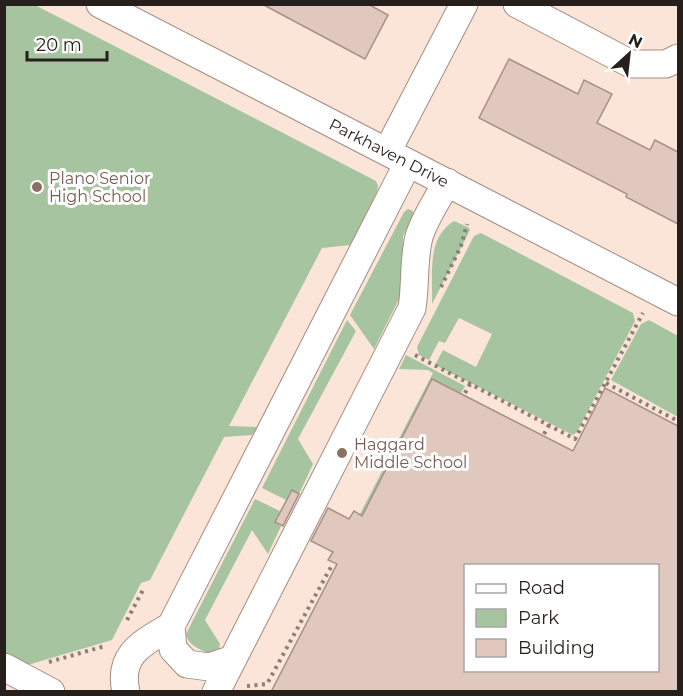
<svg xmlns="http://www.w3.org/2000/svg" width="683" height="696" font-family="Montserrat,sans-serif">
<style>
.green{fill:#a6c4a0}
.building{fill:#e0c8bf;stroke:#a69087;stroke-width:1.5;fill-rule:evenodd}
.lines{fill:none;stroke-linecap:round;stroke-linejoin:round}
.minor-casing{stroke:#a38d83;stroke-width:29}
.path{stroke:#8c7d75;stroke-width:4;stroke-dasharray:3 4.5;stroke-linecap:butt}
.minor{stroke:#fff;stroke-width:27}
.education-dot{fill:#8d6e63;stroke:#fff;stroke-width:2}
.labels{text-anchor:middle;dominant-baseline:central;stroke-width:6;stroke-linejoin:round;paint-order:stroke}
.street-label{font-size:16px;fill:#271f1b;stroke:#fff}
.education-label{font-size:16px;fill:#785e54;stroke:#fff;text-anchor:start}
</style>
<rect width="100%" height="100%" fill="#fbe4d8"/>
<path class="green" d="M4 5H35L376 181 378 186 377 192 351 245 322 248 229 426 256 427V430L252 435 224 437 150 580 141 583 112 640 24 666 4 656Z
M408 209 413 211V216L403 236 402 293 374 349 350 315 404 212Z
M454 221 468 227 470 230 432 304C433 275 426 238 454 221Z
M481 233 633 313 635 321 577 432 573 435 435 365 443 350 476 367 492 334 459 318 445 343 439 341 429 360 419 355 417 347 474 236Z
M347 320 356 331 298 439 313 464 299 494 292 490 286 500 262 488Z
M649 320 678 336V417L611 380 641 324Z
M406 355 465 386 461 393 432 379 362 516 360 514 433 373 428 370 399 369Z
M255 499 280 511 275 522 281 526 268 554 252 530 205 620 220 644 219 649 207 653C198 648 188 645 186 634Z"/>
<path class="building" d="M262 4H368L388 15 365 59Z
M509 59 578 94 584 80 612 94 597 123 650 150 655 140 678 152V224L626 197 627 194 479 118Z
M432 379 573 451 605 388 678 426V692H271L337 564 328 560 333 552 311 541 328 508 349 519 354 511 362 516ZM465 566H657V670H465Z
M292 490 299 494 283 526 275 522Z"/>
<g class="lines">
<defs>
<path id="minor" d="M100 4 678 302
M517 4 631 64H666L678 58
M387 152 464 4
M171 626 173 649 187 664 209 667 233 659
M4 667 51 692
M126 692C117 654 144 642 171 626L408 163
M216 692 412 308C416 284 413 260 419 237 424 219 438 199 447 182"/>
</defs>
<use href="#minor" class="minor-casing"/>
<path class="path" d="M441 287 461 246 467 224
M415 355 575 439 643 313
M606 383 678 421
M465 393 470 384
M544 434 549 425
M127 620 144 588
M49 662 105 646
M247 686 267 684 332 565"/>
<use href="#minor" class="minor"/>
</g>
<g class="education-dot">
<circle cx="37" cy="187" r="6"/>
<circle cx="342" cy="453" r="6"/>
</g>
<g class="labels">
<g class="street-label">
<text transform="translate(389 153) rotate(27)">Parkhaven Drive</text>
</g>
<g class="education-label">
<text x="49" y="178">Plano Senior<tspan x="49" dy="18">High School</tspan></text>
<text x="354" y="444">Haggard<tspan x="354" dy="18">Middle School</tspan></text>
</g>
</g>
<rect width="683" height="696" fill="none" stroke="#271f1b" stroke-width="12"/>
<rect x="464" y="564" width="195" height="108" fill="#ffffff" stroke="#a9a5a4" stroke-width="1.5"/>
<rect x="476" y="584" width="30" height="9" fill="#ffffff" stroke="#a9a5a4" stroke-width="1.5"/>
<text x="518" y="594" font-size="18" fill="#271f1b">Road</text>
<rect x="476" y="609" width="30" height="18" fill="#a6c4a0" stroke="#a9a5a4" stroke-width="1.5"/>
<text x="518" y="624" font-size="18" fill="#271f1b">Park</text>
<rect x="476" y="639" width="30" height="18" fill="#e0c8bf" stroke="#a9a5a4" stroke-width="1.5"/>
<text x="518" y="654" font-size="18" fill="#271f1b">Building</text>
<g transform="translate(629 54) rotate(27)" stroke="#ffffff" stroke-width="4.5" paint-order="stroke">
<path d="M0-4.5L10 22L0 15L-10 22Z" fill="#271f1b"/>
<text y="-9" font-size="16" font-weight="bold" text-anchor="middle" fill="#271f1b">N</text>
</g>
<path d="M27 51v9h80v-9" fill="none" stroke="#271f1b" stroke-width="3"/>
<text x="36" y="51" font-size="18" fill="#271f1b" stroke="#ffffff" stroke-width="4.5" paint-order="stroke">20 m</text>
</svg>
